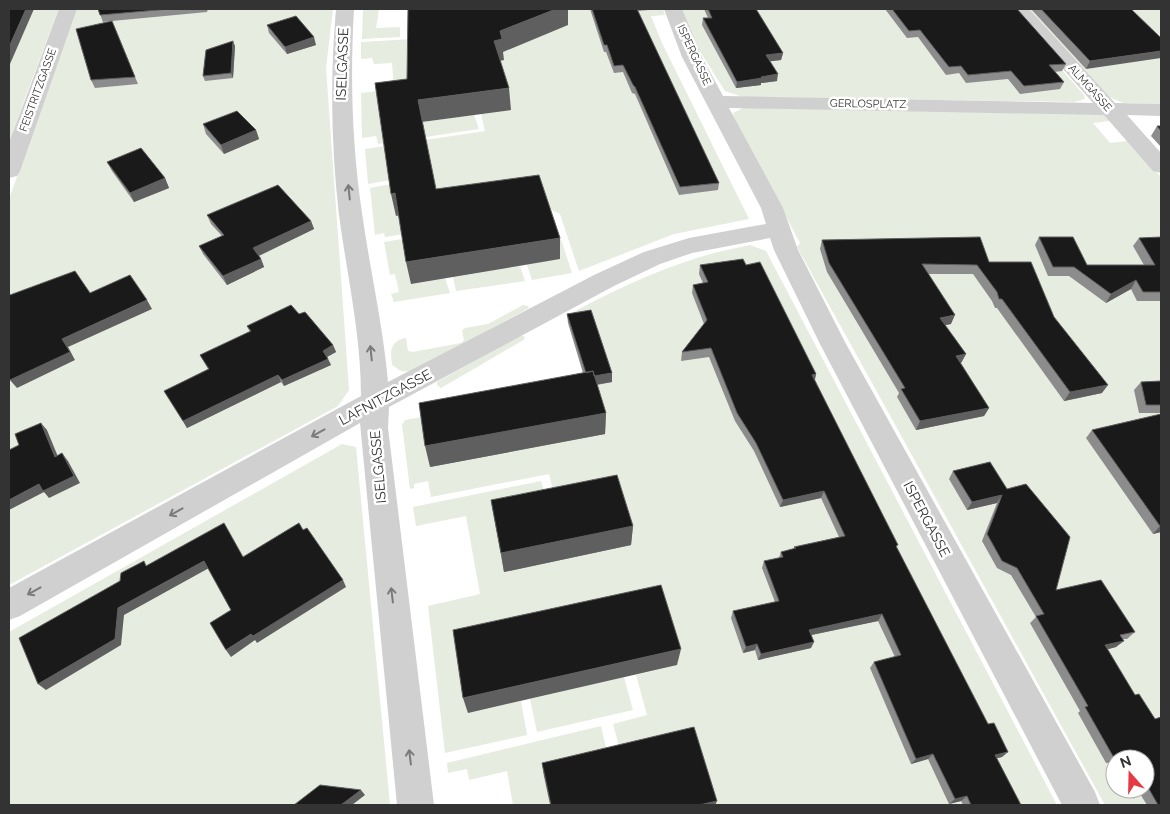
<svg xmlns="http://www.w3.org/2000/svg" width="1170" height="814" font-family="Raleway,sans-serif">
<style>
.green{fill:#e6ecdf;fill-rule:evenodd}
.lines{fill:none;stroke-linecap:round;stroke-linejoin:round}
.minor{fill:#d0d0d0;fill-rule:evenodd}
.wall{fill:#8c8c8c}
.shaded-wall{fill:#5f5f5f}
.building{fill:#1a1a1a;stroke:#5f5f5f}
.oneway{stroke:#7a7a7a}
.labels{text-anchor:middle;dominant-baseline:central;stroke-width:5;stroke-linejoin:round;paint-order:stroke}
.far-street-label{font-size:11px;fill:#333;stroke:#fff}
.street-label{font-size:14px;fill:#333;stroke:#fff}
</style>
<rect width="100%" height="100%" fill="#fff"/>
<path class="green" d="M9 9H59L25 98 9 145Z
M77 9H333L326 68 349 390 338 406 9 585V199Z
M363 9H402L379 10 376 28 400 27V37L362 39Z
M490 9H663L665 15 651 16 662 43 749 219 674 234 579 271 560 214 548 208 480 222 385 237 384 233 375 235 370 188 391 184 390 180 368 184 365 149 485 131 481 114 510 110 380 104 413 138 378 144 376 136 362 138 361 93 394 89 392 63 374 64 372 58 361 59V42L450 37Z
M681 9H1008L1084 95 1085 99 1074 102 743 97 725 91 696 45Z
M1028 9H1161V104L1123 103 1109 97Z
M749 105 1104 113 1110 121 1093 123 1110 143 1128 141 1161 177V805H1105L797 247 800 243 734 118 733 113ZM1115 759H1145V789H1115Z
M474 115 479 129 419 138 415 123Z
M553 215 572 273 532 280 527 265 445 278 450 293 394 302 391 294 399 292 395 274 390 275 384 242Z
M750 245 766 251 1057 805H709L622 757 613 724 647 715 636 675 677 665 468 713 521 701 527 735 445 753 428 606 480 594 466 516 416 526 413 507 541 481 549 509 557 507 549 474 431 497 428 481 414 484V488L410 489 402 425 405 420 588 388 570 314C610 292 653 272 697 258 715 252 733 249 750 245Z
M520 266 525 281 456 291 453 277Z
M523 305 528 306 529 308 411 372 401 371 392 365C390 351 390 341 406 338L408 351 413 352 461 343 464 340 462 330 465 328 488 324Z
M520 336H524L525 339 441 388 437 385V382Z
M342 444 356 447 390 805H9V632Z
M624 677 633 710 537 732 530 699Z
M601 726 609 761 544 777 550 805H513L507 771 469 780 467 769 448 773 447 763Z"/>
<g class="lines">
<path class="minor" d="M59 9H77L20 171 17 176 9 178V143Z
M336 9H354C350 78 352 145 362 213 370 270 383 325 388 382L596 274 644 252 689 238 766 224 761 208 682 57 664 9H682L702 57 723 96 1093 103 1010 9H1029L1115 103 1161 104V116L1127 115 1161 153V173L1153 171 1104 115 729 108 783 208 798 250 846 344 1095 792 1100 805H1062L820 344 774 250 770 238 692 253 660 264 614 286 389 407 388 428 434 805H397L360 423 20 616 9 620V588L361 396C361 335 347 275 339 215 331 146 330 78 336 9Z"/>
</g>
<path class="wall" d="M98 9H208L207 12 112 21 138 84 95 88 91 80 111 21 103 22Z
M590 9H649V10L638 11 719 183 718 190 679 195 635 94 632 93 623 72 614 73 606 52H604Z
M704 9H756L783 53 781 60 770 61 777 81 761 83V85L736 88 702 25 703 18H708Z
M885 9H1017L1066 64 1062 71 1054 72 1064 82 1060 89 1020 94 1008 79 966 83 959 73 946 75 918 37 907 38Z
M1031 9H1131L1086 69Z
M267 25 316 45 287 54 269 33Z
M235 46 233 78 205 81 203 76Z
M203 124 256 130 259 139 224 154 206 134Z
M1157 126H1161V147L1151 136Z
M107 162 165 178 169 188 134 202 112 171Z
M207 215 311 221 314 229 259 256 261 259 264 267 227 285 203 254 199 246 222 236 211 224Z
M1039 237 1087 265H1144L1133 246 1139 238 1161 237V301H1137L1131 289 1106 303 1069 276H1048L1035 245Z
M822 240 989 262 1054 317 1102 393 1064 401 997 308H995L992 301 973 274H928L951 324 945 325 966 354 961 363H960L989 408 984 416 916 430 897 397 899 393 827 272 820 249Z
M700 265H746L816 374 815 380 896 547 1002 757 997 758 1021 805H963L961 801 949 804 928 759 911 764 870 668 874 662 895 657 878 621 812 635 811 648 758 660 755 650 743 653 731 618 733 611 775 602 762 568 764 561 779 558 781 552 794 549V547L839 537 821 498 780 507 754 451 735 421 709 357 681 361 682 352 704 324 692 293 693 285 703 283 699 274Z
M299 314 333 345 336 352 327 357 331 365 284 386 281 382 187 428 164 391 208 369 200 355 250 332 247 326Z
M567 314 612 382 597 385 606 413 605 434 430 467 583 373 568 323Z
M1161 381V413H1139L1134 390 1141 382Z
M1161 414V532L1153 534 1086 438 1092 430Z
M990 462 1056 590 1135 632 1127 639H1123L1116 647 1107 649 1161 805H1147L1137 789H1145V759H1115L1106 763 1078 713 1080 711 1030 623 1036 617 1011 575 997 568 982 541 997 503 967 510 949 479 953 471Z
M491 500 633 526 631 545 504 572Z
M542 763 717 801 715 805H550L544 777Z"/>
<path class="shaded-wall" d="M26 9H34L10 64 9 63V47Z
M556 9H568V25L503 52 504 60 495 62 494 41 500 31Z
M314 37 316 45 287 54 285 47Z
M233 41 235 46 233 78 231 73Z
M1161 51V58L1086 69 1090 61Z
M783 53 781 60 765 62 766 55Z
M778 74 777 81 761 83V85L736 88 737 82 761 77Z
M509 88 511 110 422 122 418 100Z
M256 130 259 139 224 154 221 145Z
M165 178 169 188 134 202 130 193Z
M395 193 400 215 396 216 391 194Z
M311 221 314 229 256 257 253 248Z
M560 238V259L411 284 406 262Z
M261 259 264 267 227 285 223 276Z
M1136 280 1131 289 1106 303 1111 294Z
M147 300 152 309 68 347 75 360 17 388 10 380 62 339Z
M955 315 951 324 936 327 940 318Z
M333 345 336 352 325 358 323 351Z
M966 354 961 363 951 365 956 356Z
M328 359 331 365 284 386 282 380Z
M612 373V382L587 386V377Z
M816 374 814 383 812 375Z
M278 375 281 382 187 428 183 421Z
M1108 385 1102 393 1064 401 1070 392Z
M989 408 984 416 916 430 920 421Z
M606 413 605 434 430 467 425 446Z
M41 423 47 430 61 464 55 457Z
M62 453 68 461 80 483 49 498 44 492 9 510V500L39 484Z
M824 491 821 498 780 507 783 500Z
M1002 495 997 503 967 510 972 502Z
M633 526 631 545 504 572 501 553Z
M1160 526H1161V532L1153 534Z
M204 561 209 568 124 615 121 645 46 690 38 684 118 608Z
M343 580 346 587 257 643 255 640 231 657 226 650 251 634Z
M882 614 878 621 806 636 809 630Z
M1124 641 1116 647 1098 652 1105 645Z
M814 642 811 648 758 660 761 654Z
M757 644 755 650 743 653 746 647Z
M681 649 677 665 468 713 463 698Z
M1008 752 1002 757 989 760 995 755Z
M933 754 928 759 911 764 916 759Z
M1128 754 1121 759H1115V761L1106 763 1114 758Z
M361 790 365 795 352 805H341Z
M967 796 961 801 949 804 955 799Z
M717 801 715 805H699Z"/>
<path class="building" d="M9 9H26L9 47Z
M98 9H169L100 15Z
M408 9H556L500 31 502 39 494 41 509 88 418 100 436 189 539 175 560 238 406 262 395 193 391 194 375 83 407 79Z
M592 9H637L719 183 680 187 635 87 633 85 623 65 614 66 607 45H604Z
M708 9H756L783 53 766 55 778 74 761 77 762 78 737 82 703 18H712Z
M892 9H1017L1066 64 1049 65 1064 82 1024 86 1011 71 968 75 961 66 949 67 920 30 909 31Z
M1041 9H1131L1161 38V51L1090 61Z
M296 16 314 37 285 47 267 25Z
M112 21 135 77 91 80 76 29Z
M233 41 231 73 203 76 206 50Z
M237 111 256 130 221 145 203 124Z
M1157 126H1161V131Z
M141 148 165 178 130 193 107 162Z
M278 185 311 221 253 248 261 259 223 276 199 246 224 235 207 215Z
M980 237 989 262H1031L1054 317 1108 385 1070 392 1002 299H999L997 292 977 265 922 264 955 315 940 318 966 354 956 356 989 408 920 421 901 389 905 388 829 263 822 240Z
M1039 237H1073L1087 265H1155L1139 238 1161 237V292H1143L1136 280 1111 294 1074 267H1053Z
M743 259 746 265 760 262 816 374 812 375 898 545 896 546 988 724 994 723 1008 752 995 755 1021 805H971L967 796 955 799 933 754 916 759 874 662 901 655 882 614 809 630 814 642 761 654 757 644 746 647 733 611 779 601 764 561 783 557 781 552 796 548 794 547 845 536 824 491 783 500 756 443 737 413 711 348 682 352 707 320 693 285 708 282 700 265Z
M75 271 90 293 130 275 147 300 62 339 70 352 10 380 9 377V292L10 295Z
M291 305 299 314 305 312 333 345 323 351 328 359 282 380 278 375 183 421 164 391 209 369 200 355 251 331 247 326Z
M591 310 612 373 594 376 593 371 586 373 567 314Z
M593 371 606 413 425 446 419 403Z
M1161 381V405H1146L1141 382Z
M1161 414V526H1160L1092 430Z
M41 423 55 457 62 453 74 476 43 491 39 484 9 500V450L19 445 15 434Z
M990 462 1007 489 1026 484 1070 537 1056 590 1101 580 1135 632 1120 635 1124 641 1105 645 1135 695 1139 694 1155 719 1161 717V805H1158L1145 782V759H1131L1128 754 1114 758 1085 707 1088 706 1036 616 1044 614 1017 568 1002 561 987 534 1002 495 972 502 953 471Z
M617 475 633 526 501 553 491 500Z
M224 523 243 557 299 523 303 530 307 528 343 580 253 636 251 634 226 650 210 623 231 610 204 561 118 608 115 639 38 684 19 638 120 581 121 573 144 561 146 566Z
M661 585 681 649 463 698 453 630Z
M694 727 717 801 699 805H551L542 763Z
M320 785 361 790 341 805H294Z"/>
<defs><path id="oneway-shaft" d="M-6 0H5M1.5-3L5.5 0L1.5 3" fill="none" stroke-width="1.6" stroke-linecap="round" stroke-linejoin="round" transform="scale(1.25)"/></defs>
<g class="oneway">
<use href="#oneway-shaft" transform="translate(349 192) rotate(-96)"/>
<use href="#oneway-shaft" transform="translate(371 353) rotate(-96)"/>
<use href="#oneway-shaft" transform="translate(318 433) rotate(151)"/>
<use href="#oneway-shaft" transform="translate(176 512) rotate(151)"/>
<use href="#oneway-shaft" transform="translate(34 591) rotate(151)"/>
<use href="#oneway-shaft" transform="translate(392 595) rotate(-97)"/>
<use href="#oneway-shaft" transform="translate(410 757) rotate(-97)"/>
</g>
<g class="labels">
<g class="far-street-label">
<text transform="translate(694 55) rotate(65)">ISPERGASSE</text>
<text transform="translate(1090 88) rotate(48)">ALMGASSE</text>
<text transform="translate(38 90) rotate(-70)">FEISTRITZGASSE</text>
<text transform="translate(868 104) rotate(1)">GERLOSPLATZ</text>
</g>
<g class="street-label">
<text transform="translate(342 64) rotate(-88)">ISELGASSE</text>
<text transform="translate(385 397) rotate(-28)">LAFNITZGASSE</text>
<text transform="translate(378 467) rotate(-95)">ISELGASSE</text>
<text transform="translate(927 519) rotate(62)">ISPERGASSE</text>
</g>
</g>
<rect width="1170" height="814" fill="none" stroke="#333333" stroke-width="20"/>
<g transform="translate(1130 774) rotate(340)"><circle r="24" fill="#ffffff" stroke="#adadad"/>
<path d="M0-4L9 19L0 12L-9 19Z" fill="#e63946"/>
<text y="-8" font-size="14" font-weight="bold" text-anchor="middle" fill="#333333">N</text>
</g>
</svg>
